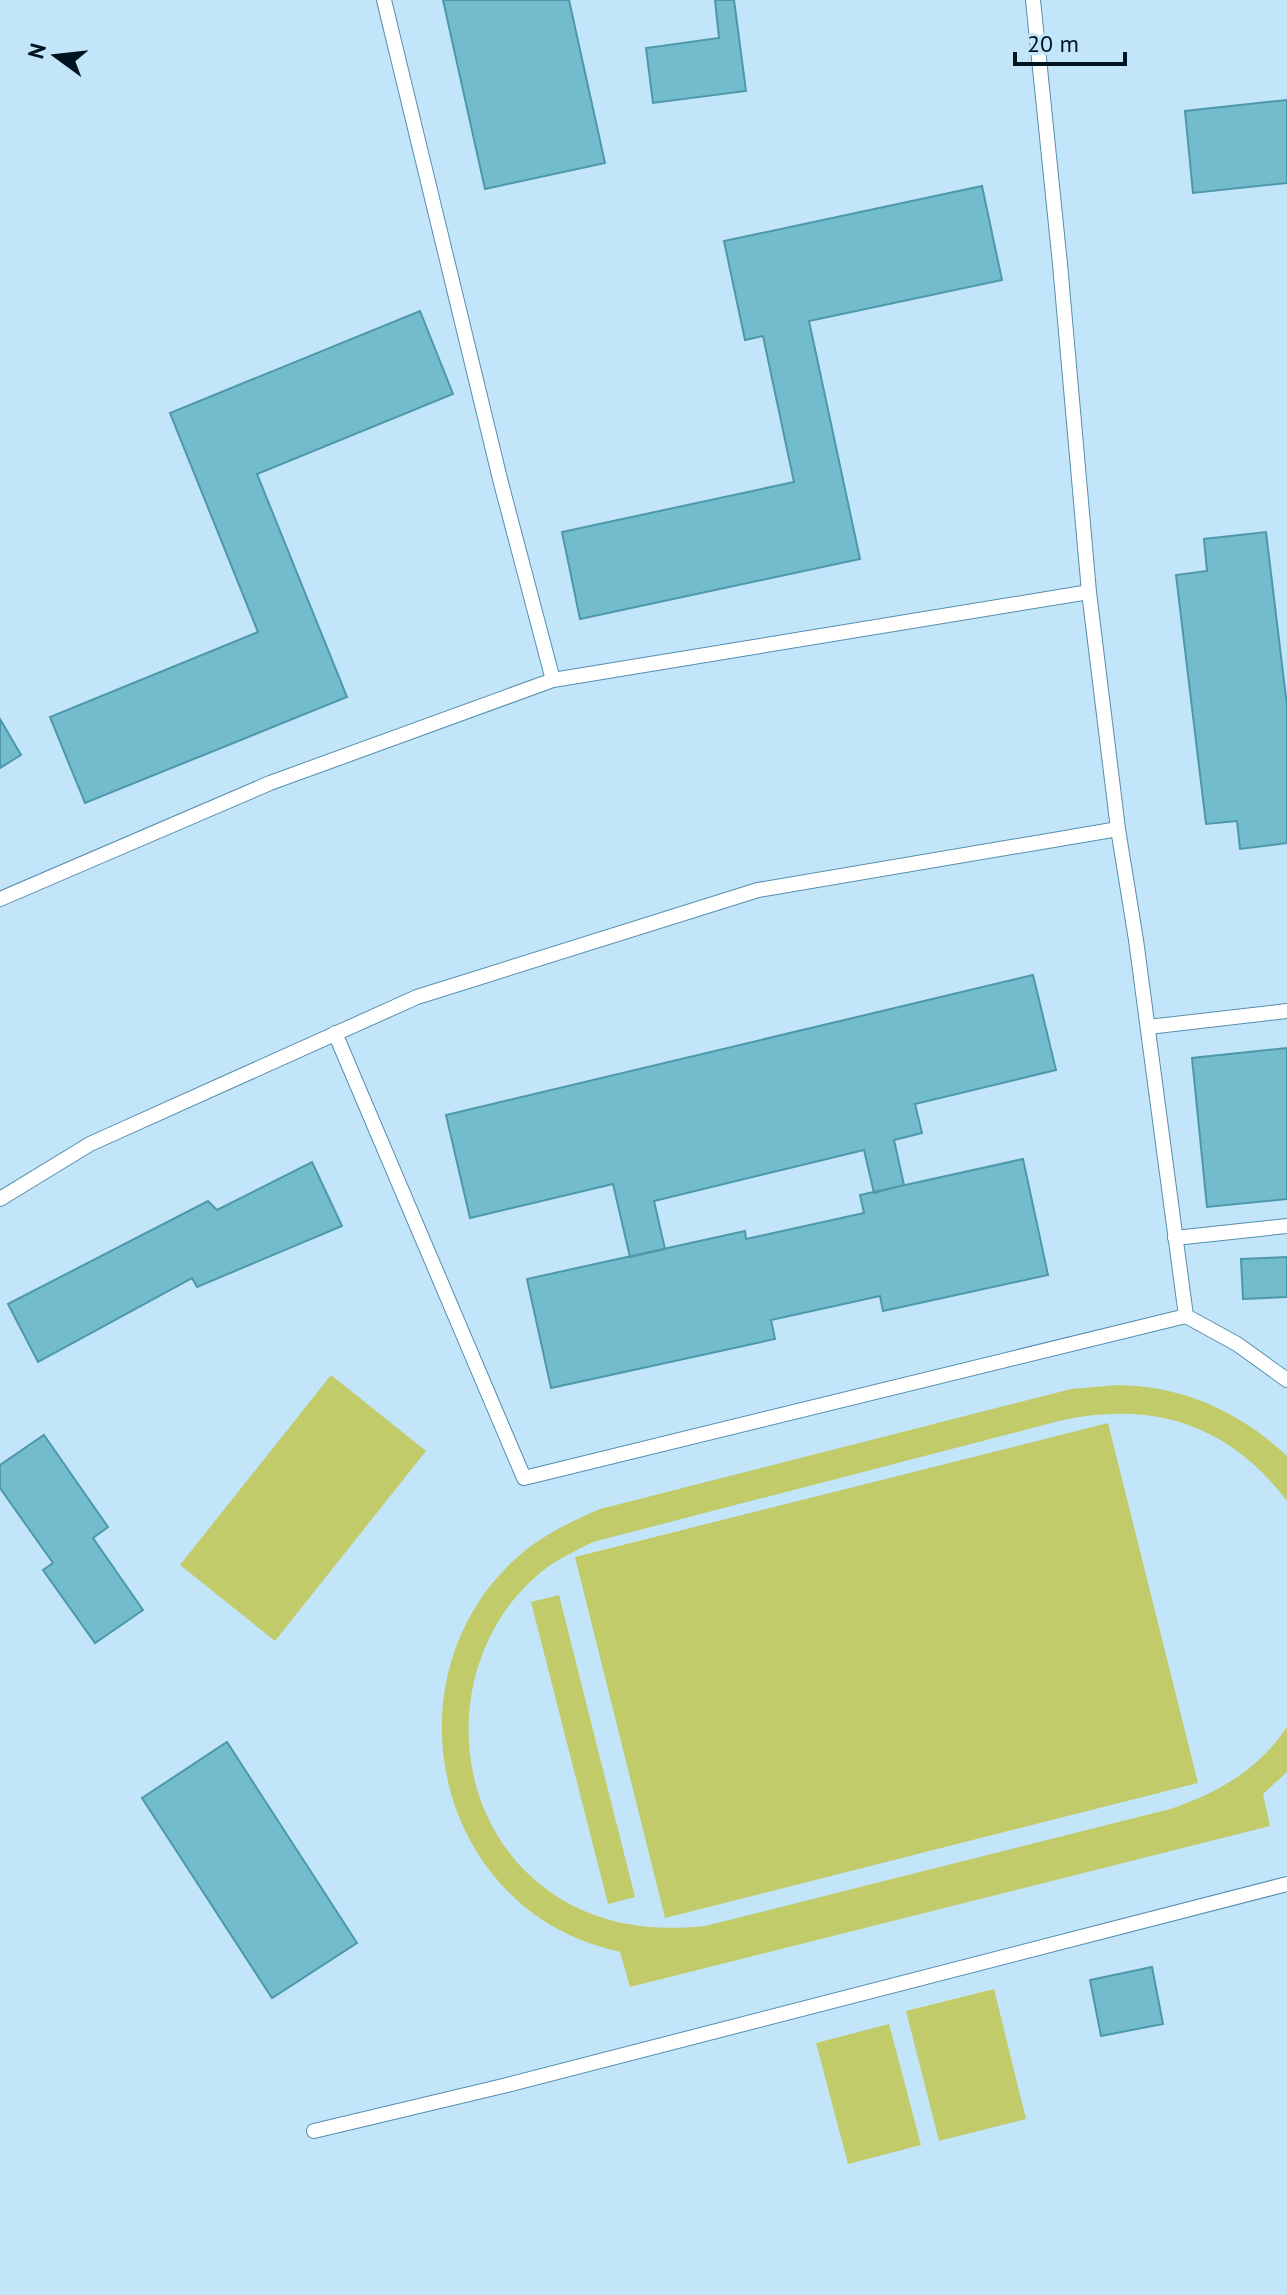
<svg xmlns="http://www.w3.org/2000/svg" width="1287" height="2295" font-family="'PT Sans',sans-serif">
<style>
.green{fill:#c1cb6a}
.building{fill:#72bccd;stroke:#4d98a9;stroke-width:2}
.lines{fill:none;stroke-linecap:round;stroke-linejoin:round}
.lane-casing{stroke:#558faf;stroke-width:16}
.lane{stroke:#fff;stroke-width:14}
</style>
<rect width="100%" height="100%" fill="#c2e5fa"/>
<path class="green" d="M331 1375 426 1451 275 1641 180 1565Z
M1118 1385C1183 1386 1239 1411 1287 1456V1501C1229 1425 1156 1401 1063 1420L593 1542C577 1550 560 1558 545 1569 443 1648 442 1815 549 1891 595 1924 649 1932 705 1926L1170 1809C1218 1793 1258 1770 1287 1727V1772L1263 1794 1270 1826 630 1987 620 1952C592 1945 566 1936 541 1919 425 1840 407 1668 507 1567 533 1540 565 1524 600 1509L1071 1389Z
M1108 1423 1198 1783 665 1918 575 1557Z
M559 1595 635 1897 608 1904 531 1602Z
M994 1989 1026 2119 939 2141 906 2011Z
M889 2024 921 2145 848 2164 816 2043Z"/>
<path class="building" d="M443 0H569L605 163 485 189Z
M715 0H734L746 91 653 103 646 48 719 38Z
M1287 100V183L1193 193 1185 111Z
M982 186 1002 280 809 321 860 559 580 619 562 532 794 482 763 336 745 340 724 241Z
M420 311 453 394 257 474 347 697 85 803 50 717 258 632 170 413Z
M1266 532 1287 706V843L1240 849 1237 821 1206 824 1176 575 1207 571 1204 539Z
M0 719 21 755 0 768Z
M1033 975 1056 1070 915 1104 922 1133 894 1140 904 1185 874 1193 864 1150 654 1201 665 1249 630 1257 613 1184 470 1218 446 1115Z
M1287 1048V1199L1207 1207 1192 1058Z
M1023 1159 1048 1275 883 1311 880 1296 771 1320 775 1339 551 1388 527 1279 745 1231 746 1239 864 1213 860 1195Z
M312 1162 342 1226 197 1287 192 1278 38 1362 8 1304 208 1201 217 1210Z
M1287 1257V1297L1243 1299 1241 1259Z
M44 1435 108 1527 93 1538 143 1610 95 1643 43 1570 53 1563 0 1488V1465Z
M227 1742 357 1943 272 1998 142 1798Z
M1152 1967 1163 2024 1101 2036 1090 1980Z"/>
<g class="lines">
<defs>
<path id="lane" d="M384 0 501 483 553 680 1089 592 1118 829
M1033 0 1060 264 1089 592
M0 899 270 783 553 680
M1148 1027 1287 1011
M0 1199 90 1144 417 997 758 890 1118 829 1136 940 1186 1316 524 1478 335 1033
M1175 1238 1287 1226
M1186 1316 1237 1344 1287 1380
M314 2131 503 2086 1287 1884"/>
</defs>
<use href="#lane" class="lane-casing"/>
<use href="#lane" class="lane"/>
</g>
<g transform="translate(56 56) rotate(285)" stroke="#c2e5fa" stroke-width="6" paint-order="stroke">
<path d="M0-6L14 30L0 20L-14 30Z" fill="#001420"/>
<text y="-12" font-size="22" font-weight="bold" text-anchor="middle" fill="#001420">N</text>
</g>
<path d="M1015 52v12h110v-12" fill="none" stroke="#001420" stroke-width="4"/>
<text x="1027" y="52" font-size="24" fill="#001420" stroke="#c2e5fa" stroke-width="6" paint-order="stroke">20 m</text>
</svg>
